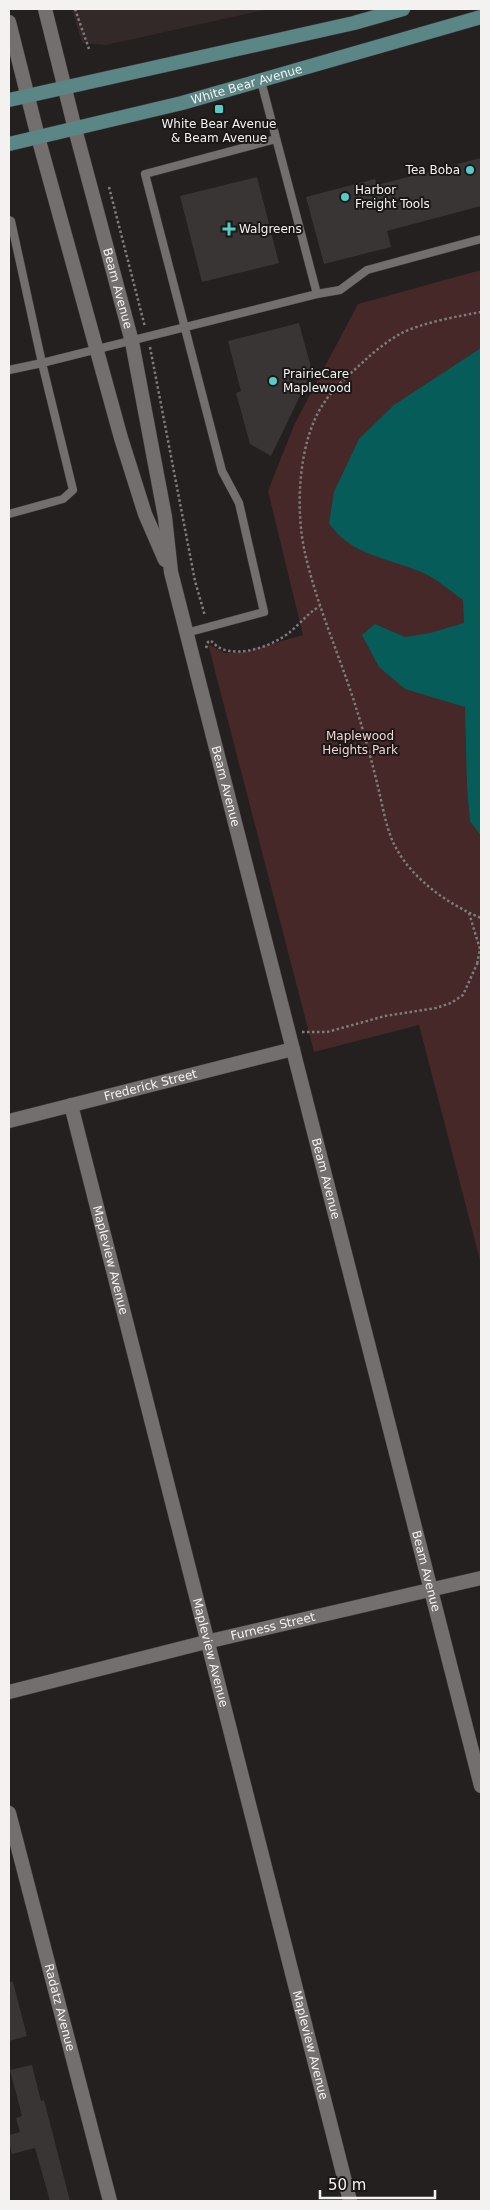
<svg xmlns="http://www.w3.org/2000/svg" width="490" height="2210" font-family="'DejaVu Sans',sans-serif">
<style>
.built{fill:#332928}
.green{fill:#452827}
.water{fill:#055c59}
.building{fill:#393534}
.lines{fill:none;stroke-linecap:round;stroke-linejoin:round}
.service-casing{stroke:#403d3d;stroke-width:9}
.minor-casing{stroke:#403d3d;stroke-width:15}
.tertiary-casing{stroke:#403d3d;stroke-width:15}
.secondary-casing{stroke:#403d3d;stroke-width:15}
.path{stroke:#7e7b7b;stroke-width:2.5;stroke-dasharray:2.5 2.5;stroke-linecap:butt}
.service{stroke:#746f6f;stroke-width:8}
.minor{stroke:#746f6f;stroke-width:14}
.tertiary{stroke:#746f6f;stroke-width:14}
.secondary{stroke:#5a8786;stroke-width:14}
.poi-dot{fill:#54cdc8;stroke:#1a1717;stroke-width:2}
.labels{text-anchor:middle;dominant-baseline:central;stroke-width:4;stroke-linejoin:round;paint-order:stroke}
.street-label{font-size:12px;fill:#f4f2f1;stroke:#1a1717}
.poi-label{font-size:12px;fill:#f4f2f1;stroke:#1a1717;text-anchor:start}
.park-label{font-size:12px;fill:#f4d0cf;stroke:#1a1717}
</style>
<rect width="100%" height="100%" fill="#242020"/>
<path class="built" d="M72 9H269L106 45 82 43Z"/>
<path class="green" d="M481 270V1264L419 1025 314 1052 208 644 225 653 244 652 303 635 268 491 295 423 358 304Z"/>
<path class="water" d="M481 348V836L470 821 467 787 465 707 405 689 379 667 362 635 375 624 405 637 430 633 464 623 463 600C450 591 436 578 421 572 388 558 350 555 329 523L334 492 359 439 394 405Z"/>
<path class="building" d="M481 158V206L387 231 391 247 324 264 306 197 375 179 377 185Z
M257 177 279 263 202 282 180 196Z
M299 323 312 371 271 456 250 444 236 393 241 391 228 341Z
M9 1982H13L27 2036 9 2041Z
M32 2065 41 2101 44 2100 70 2201H50L35 2148 12 2154 9 2142V2135L20 2132 16 2118 22 2116 10 2070Z"/>
<g class="lines">
<defs>
<path id="service" d="M9 220 11 221 42 363 317 294 261 81
M317 294 340 290 367 270 481 239
M9 370 42 363 73 490 63 499 9 514
M186 633 264 612 239 503 222 471 145 174 276 139"/>
<g id="minor">
<path id="s1" d="M75 129 132 342 165 517 171 572 481 1786"/>
<path d="M38 137 121 438 145 514 165 560"/>
<path id="s2" d="M71 1105 350 2201"/>
<path id="s3" d="M9 1121 293 1049"/>
<path id="s4" d="M9 1692 206 1642 481 1578"/>
<path id="s5" d="M9 1813 110 2201"/>
</g>
<path id="tertiary" d="M45 9 75 129
M9 22 38 137"/>
<g id="secondary">
<path d="M9 100 354 23 403 9"/>
<path id="s6" d="M9 144 182 103 481 17"/>
</g>
</defs>
<use href="#service" class="service-casing"/>
<use href="#minor" class="minor-casing"/>
<use href="#tertiary" class="tertiary-casing"/>
<use href="#secondary" class="secondary-casing"/>
<path class="path" d="M75 9 89 49
M109 187 145 327
M481 312C459 316 420 323 400 334 387 341 374 352 363 362 349 375 334 387 324 403 298 440 295 510 305 553 316 602 337 650 353 698 362 726 370 754 377 783 382 802 385 824 393 842 409 877 447 904 481 918
M150 347 195 581 205 616
M211 641C214 643 217 647 220 648 241 658 274 645 290 632 301 623 308 613 320 606
M206 648 208 642 211 640
M469 913 480 949 477 964
M302 1032H327L385 1016 436 1008 451 1003 463 995 477 964 481 961"/>
<use href="#service" class="service"/>
<use href="#minor" class="minor"/>
<use href="#tertiary" class="tertiary"/>
<use href="#secondary" class="secondary"/>
</g>
<g class="poi-dot">
<rect x="214" y="104" width="10" height="10" rx="2.5"/>
<circle cx="470" cy="170" r="5"/>
<circle cx="345" cy="197" r="5"/>
<path d="M226.5 221.5h5v5h5v5h-5v5h-5v-5h-5v-5h5z"/>
<circle cx="273" cy="381" r="5"/>
</g>
<g class="labels">
<g class="street-label">
<text stroke="none"><textPath href="#s6" startOffset="245">White Bear Avenue</textPath></text>
<text stroke="none"><textPath href="#s1" startOffset="165">Beam Avenue</textPath></text>
<text stroke="none"><textPath href="#s1" startOffset="675">Beam Avenue</textPath></text>
<text stroke="none"><textPath href="#s3" startOffset="146">Frederick Street</textPath></text>
<text stroke="none"><textPath href="#s1" startOffset="1080">Beam Avenue</textPath></text>
<text stroke="none"><textPath href="#s2" startOffset="160">Mapleview Avenue</textPath></text>
<text stroke="none"><textPath href="#s1" startOffset="1485">Beam Avenue</textPath></text>
<text stroke="none"><textPath href="#s4" startOffset="272">Furness Street</textPath></text>
<text stroke="none"><textPath href="#s2" startOffset="565">Mapleview Avenue</textPath></text>
<text stroke="none"><textPath href="#s5" startOffset="201">Radatz Avenue</textPath></text>
<text stroke="none"><textPath href="#s2" startOffset="970">Mapleview Avenue</textPath></text>
</g>
<g class="poi-label">
<text x="219" y="124" text-anchor="middle">White Bear Avenue<tspan x="219" dy="14">&amp; Beam Avenue</tspan></text>
<text x="460" y="170" text-anchor="end">Tea Boba</text>
<text x="355" y="190">Harbor<tspan x="355" dy="14">Freight Tools</tspan></text>
<text x="239" y="229">Walgreens</text>
<text x="283" y="374">PrairieCare<tspan x="283" dy="14">Maplewood</tspan></text>
</g>
<g class="park-label">
<text x="360" y="736">Maplewood<tspan x="360" dy="14">Heights Park</tspan></text>
</g>
</g>
<rect width="490" height="2210" fill="none" stroke="#f4f2f1" stroke-width="20"/>
<path d="M320 2190v8h115v-8" fill="none" stroke="#f4f2f1" stroke-width="2.5"/>
<text x="328" y="2190" font-size="15" fill="#f4f2f1" stroke="#1a1717" stroke-width="4" paint-order="stroke">50 m</text>
</svg>
